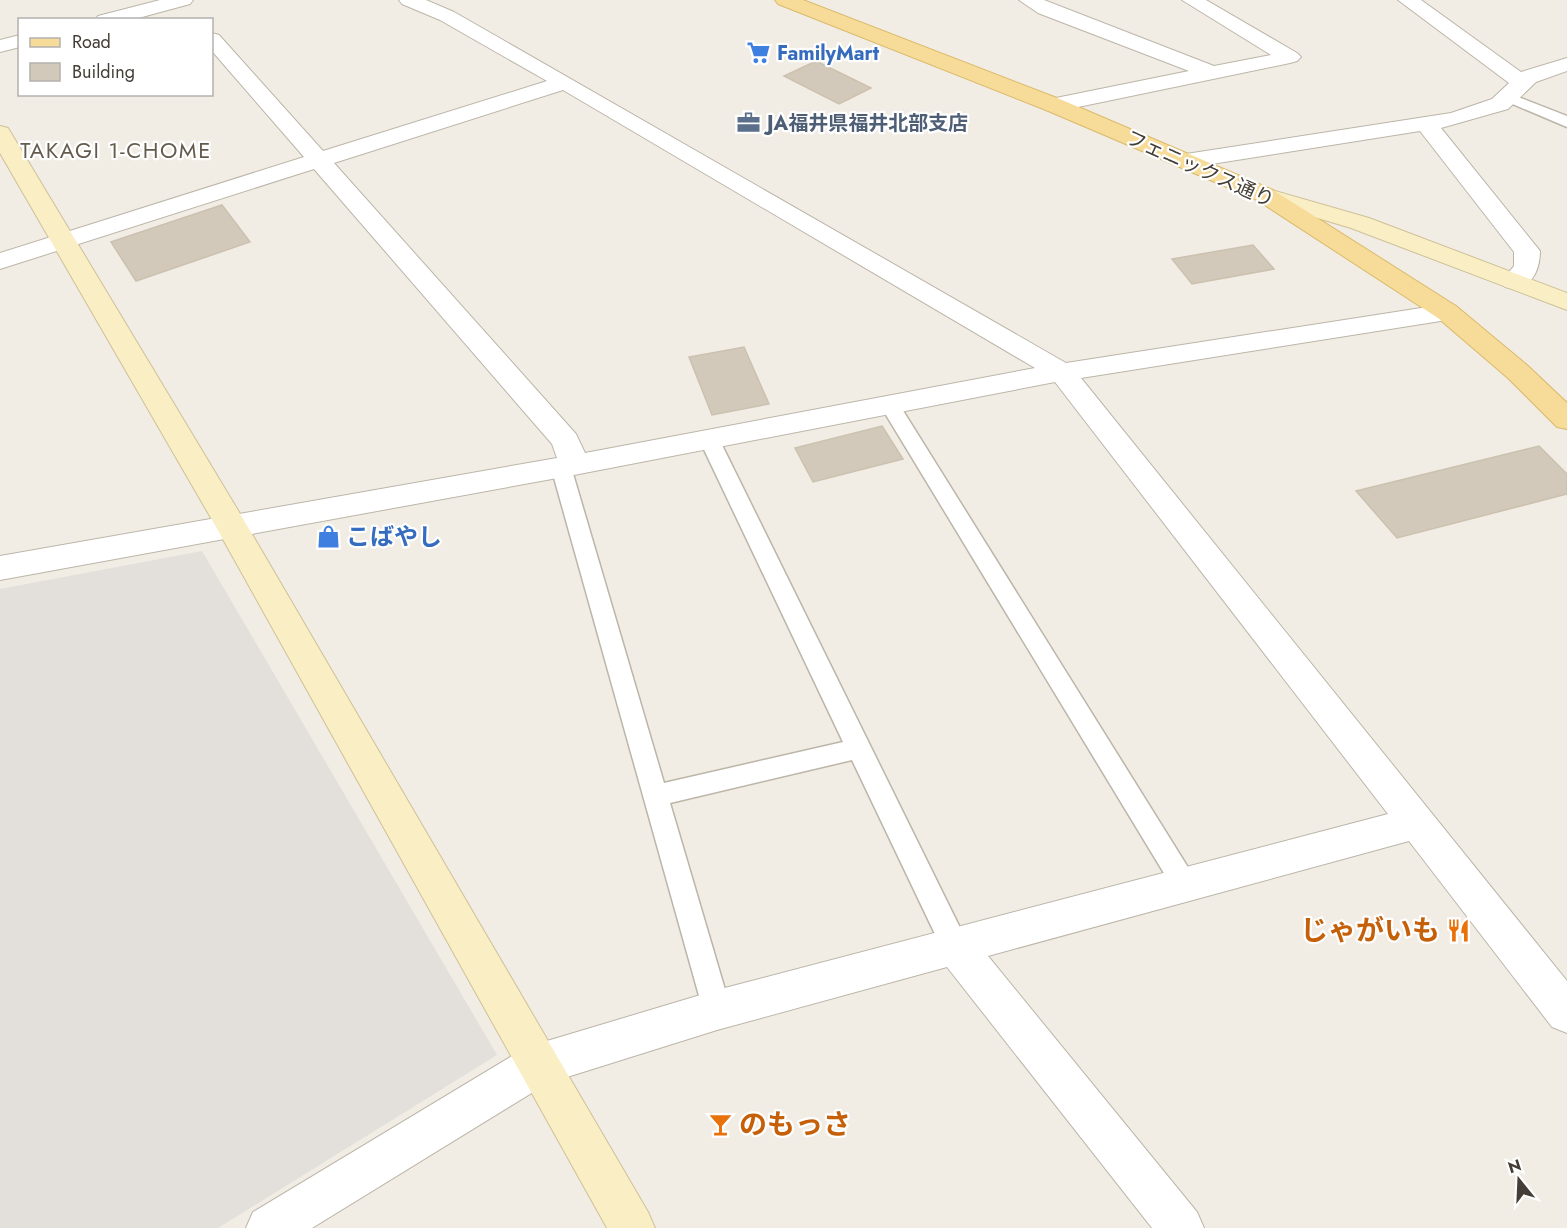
<svg xmlns="http://www.w3.org/2000/svg" width="1567" height="1228" font-family="Jost,'Noto Sans JP',sans-serif">
<style>
.industrial{fill:#e3dfda}
.building{fill:#d2c9bb;stroke:#ccc1af;stroke-width:1.5}
.lines{fill:none;stroke-linecap:round;stroke-linejoin:round}
.lane-casing{stroke:#bcb5a8;stroke-width:3}
.street-casing{stroke:#bcb5a8;stroke-width:2}
.secondary-casing{stroke:#cec097;stroke-width:2}
.primary-casing{stroke:#dab96a;stroke-width:2}
.lane{fill:#fff;fill-rule:evenodd}
.street{fill:#fff;fill-rule:evenodd}
.secondary{fill:#faeec5;fill-rule:evenodd}
.primary{fill:#f6dc98;fill-rule:evenodd}
.labels{text-anchor:middle;dominant-baseline:central;stroke-width:4.5;stroke-linejoin:round;paint-order:stroke}
.far-shop-label{font-size:20px;font-weight:bold;fill:#366cbe;stroke:#fff;text-anchor:start}
.far-service-label{font-size:20px;font-weight:bold;fill:#4e5e75;stroke:#fff;text-anchor:start}
.far-street-label{font-size:20px;fill:#433d35;stroke:#fff}
.far-neighbourhood-label{font-size:22px;letter-spacing:1.5px;fill:#655b4d;stroke:#fff}
.shop-label{font-size:24px;font-weight:bold;fill:#366cbe;stroke:#fff;text-anchor:start}
.near-food-label{font-size:28px;font-weight:bold;fill:#c56008;stroke:#fff;text-anchor:end}
</style>
<rect width="100%" height="100%" fill="#f1ede5"/>
<path class="industrial" d="M202 551 497 1055 218 1228H0V589Z"/>
<path class="building" d="M816 61 871 88 839 104 784 76Z
M222 205 250 242 136 281 111 242Z
M1253 245 1274 269 1192 284 1172 259Z
M744 347 769 404 712 415 689 357Z
M882 426 903 459 813 482 795 448Z
M1539 446 1567 474V494L1397 538 1356 491Z"/>
<g class="lines">
<defs>
<path id="lane" d="M1508 93 1567 116V127L1503 100 1501 97Z
M890 399 897 401 1194 877 1198 885 1194 893 1185 897 1176 893 880 405 883 401Z
M709 432 716 434 719 439 969 946 965 955 955 959 945 955 852 760 670 803 731 1010 727 1020 717 1023 707 1020 703 1010 551 467 554 462H568L571 467 664 783 843 742 699 439 702 434Z"/>
<path id="street" d="M160 0H193L190 4 131 20H95L98 16Z
M399 0H426L454 12 1066 363 1447 304 1456 306 1460 312 1456 318 1447 320 1081 378 1567 981V1033L1552 1027 1409 841 988 956 1197 1212 1204 1228H1152L947 967 717 1030 548 1083 312 1228H246L253 1212 522 1050 537 1044 717 990 1388 814 1055 382 574 475 0 580V556L557 458 552 444 314 169 0 269V253L304 157 212 51V33L219 35 323 151 547 81 440 20 402 4ZM563 90 1035 368 585 453 576 434 334 163Z
M1019 0H1044L1214 66 1271 55 1182 0H1206L1297 53 1301 57 1297 61 1290 63 1054 112 1046 110 1043 105 1046 100 1189 71 1038 13Z
M1398 0H1421L1521 72 1567 58V71L1536 82 1508 109 1441 128 1540 251C1540 272 1529 294 1505 287L1501 282 1514 266V252L1420 131 1186 168 1178 166 1174 161 1178 156 1186 154 1451 113 1492 99 1509 83Z
M20 35V47L0 52V40Z"/>
<path id="secondary" d="M0 126 8 128 11 133 242 517 648 1212 655 1228H607L215 525 0 153Z
M1265 188 1369 218 1567 293V310L1351 228 1257 200 1253 195 1257 190Z"/>
<path id="primary" d="M775 0H803L1062 100 1273 190 1456 306 1528 366 1567 403V429L1557 427 1508 378 1438 318 1257 200 1046 110 778 4Z"/>
</defs>
<use href="#lane" class="lane-casing"/>
<use href="#street" class="street-casing"/>
<use href="#secondary" class="secondary-casing"/>
<use href="#primary" class="primary-casing"/>
<use href="#lane" class="lane"/>
<use href="#street" class="street"/>
<use href="#secondary" class="secondary"/>
<use href="#primary" class="primary"/>
</g>
<defs>
<symbol id="supermarket-bare" viewBox="-9 -9 18 18"><path d="M-6-5.5h2.5l.6 2H6L4.5 2H-2.5L-4.4-4H-6ZM-1.5 3.2a1.3 1.3 0 1 0 .1 0ZM3 3.2a1.3 1.3 0 1 0 .1 0Z" fill="#3f7fe0" stroke="#fff" stroke-width="2.5" paint-order="stroke"/></symbol>
<symbol id="office-bare" viewBox="-9 -9 18 18"><path d="M-6-3h4V-5.5h4V-3h4V5H-6ZM-1-4.5V-3h2v-1.5ZM-6 0V1H6V0Z" fill="#5c6f8a" stroke="#fff" stroke-width="2.5" paint-order="stroke"/></symbol>
<symbol id="shop-bare" viewBox="-9 -9 18 18"><path d="M-5-2.5h2.3a2.7 3.5 0 0 1 5.4 0H5L5.5 6h-11ZM-1.5-2.5h3a1.5 2.3 0 0 0-3 0Z" fill="#3f7fe0" stroke="#fff" stroke-width="2.5" paint-order="stroke"/></symbol>
<symbol id="restaurant-bare" viewBox="-9 -9 18 18"><path d="M-5-6h1v4h1v-4h1v4h1v-4h1v5L-1.5 .5V6h-2V.5L-5-1ZM5-6V6H3V1.5H1.5Q1.5-4 5-6Z" fill="#e8710a" stroke="#fff" stroke-width="2.5" paint-order="stroke"/></symbol>
<symbol id="bar-bare" viewBox="-9 -9 18 18"><path d="M-6-5H6L.8 .8V4.5H3.5V6h-7V4.5H-.8V.8Z" fill="#e8710a" stroke="#fff" stroke-width="2.5" paint-order="stroke"/></symbol>
</defs>
<g fill-rule="evenodd">
<use href="#supermarket-bare" x="742" y="36" width="33" height="33"/>
<use href="#office-bare" x="732" y="106" width="33" height="33"/>
<use href="#shop-bare" x="312" y="520" width="33" height="33"/>
<use href="#restaurant-bare" x="1442" y="914" width="33" height="33"/>
<use href="#bar-bare" x="704" y="1108" width="33" height="33"/>
</g>
<g class="labels">
<g class="far-shop-label">
<text x="777" y="53">FamilyMart</text>
</g>
<g class="far-service-label">
<text x="767" y="123">JA福井県福井北部支店</text>
</g>
<g class="far-street-label">
<text transform="translate(1200 169) rotate(24)">フェニックス通り</text>
</g>
<g class="far-neighbourhood-label">
<text x="116" y="150">TAKAGI 1-CHOME</text>
</g>
<g class="shop-label">
<text x="346" y="536">こばやし</text>
</g>
<g class="near-food-label">
<text x="1440" y="930">じゃがいも</text>
<text x="739" y="1124" text-anchor="start">のもっさ</text>
</g>
</g>
<rect x="18" y="18" width="195" height="78" fill="#ffffff" stroke="#b4b1ae" stroke-width="1.5"/>
<rect x="30" y="38" width="30" height="9" fill="#f6dc98" stroke="#b4b1ae" stroke-width="1.5"/>
<text x="72" y="48" font-size="18" fill="#433d35">Road</text>
<rect x="30" y="63" width="30" height="18" fill="#d2c9bb" stroke="#b4b1ae" stroke-width="1.5"/>
<text x="72" y="78" font-size="18" fill="#433d35">Building</text>
<g transform="translate(1519 1180) rotate(342)" stroke="#ffffff" stroke-width="4.5" paint-order="stroke">
<path d="M0-4.5L10 22L0 15L-10 22Z" fill="#433d35"/>
<text y="-9" font-size="16" font-weight="bold" text-anchor="middle" fill="#433d35">N</text>
</g>
</svg>
